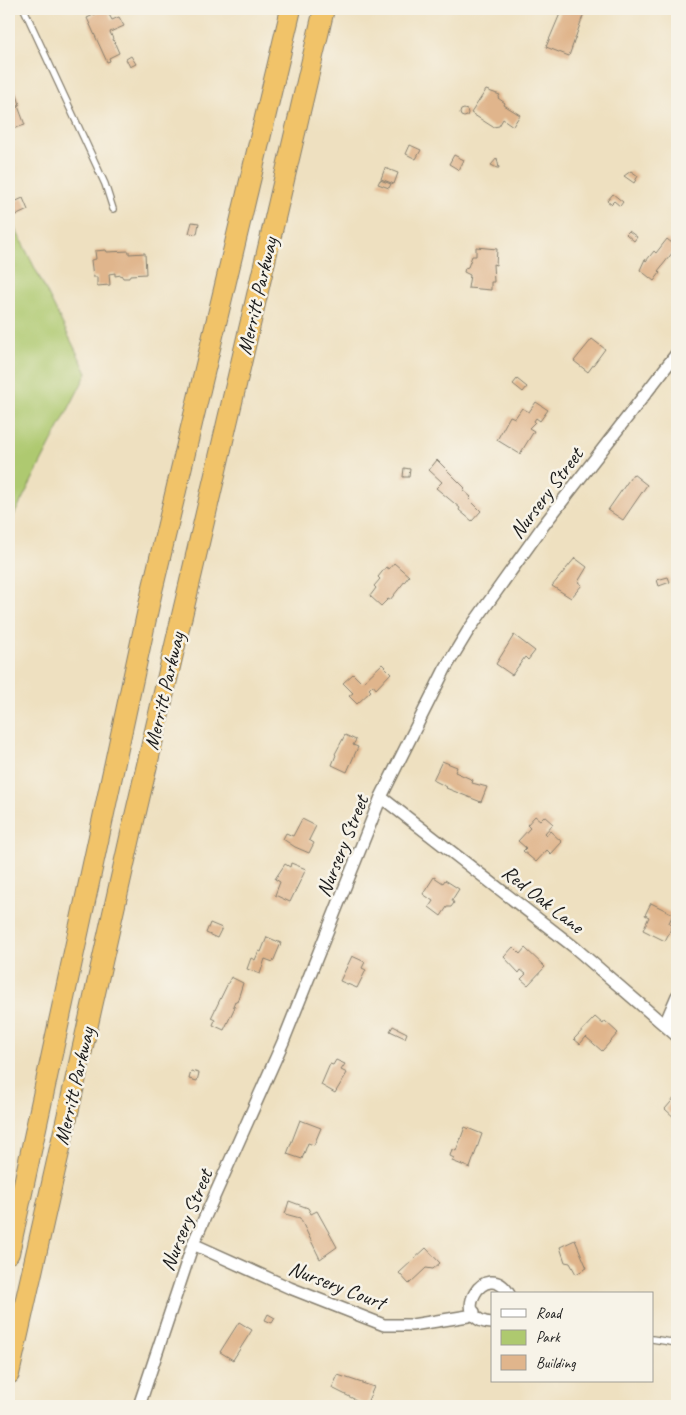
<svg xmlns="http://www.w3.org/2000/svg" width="686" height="1415" font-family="Caveat,sans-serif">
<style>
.green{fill:#aec96f;stroke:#657246}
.building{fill:#e0b58c}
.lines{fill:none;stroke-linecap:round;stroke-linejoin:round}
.lane-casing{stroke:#857e6e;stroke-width:8}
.street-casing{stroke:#857e6e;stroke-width:14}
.highway-casing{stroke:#857e6e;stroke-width:22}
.lane{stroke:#fff;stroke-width:5.5}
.street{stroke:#fff;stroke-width:11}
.highway{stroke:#f1c369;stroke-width:20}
.labels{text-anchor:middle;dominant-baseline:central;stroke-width:5;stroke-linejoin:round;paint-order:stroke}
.street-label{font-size:21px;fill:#1c1c1c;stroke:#f7f3e8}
</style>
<rect width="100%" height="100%" fill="#f7f3e8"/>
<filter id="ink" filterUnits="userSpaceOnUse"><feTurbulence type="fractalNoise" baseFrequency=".02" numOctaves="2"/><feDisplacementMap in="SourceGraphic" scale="10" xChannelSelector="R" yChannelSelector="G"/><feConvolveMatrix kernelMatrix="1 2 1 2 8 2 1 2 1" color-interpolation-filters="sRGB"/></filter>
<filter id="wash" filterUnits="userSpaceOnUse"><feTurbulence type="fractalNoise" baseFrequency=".0096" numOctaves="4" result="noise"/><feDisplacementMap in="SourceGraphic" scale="20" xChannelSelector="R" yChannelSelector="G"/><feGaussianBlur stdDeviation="1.12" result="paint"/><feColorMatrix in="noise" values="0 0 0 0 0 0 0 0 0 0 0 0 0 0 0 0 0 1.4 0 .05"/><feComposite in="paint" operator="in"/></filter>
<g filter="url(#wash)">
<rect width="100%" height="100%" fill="#eee0c0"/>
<path class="green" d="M9 216 87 373 9 525Z"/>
<g id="blocks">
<path class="building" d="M106 9 112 20 119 17 124 26 110 32 119 53 109 58 110 61 107 62 87 18Z
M562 9H575L584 13 569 56 546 47Z
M131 56 136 64 130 67 126 59Z
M486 90 500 95 498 98 505 103 504 105 520 115 513 126 503 119 499 126 493 127 471 113Z
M16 91 20 105 18 106 25 125 9 130V93Z
M460 113a4 4 0 1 1 8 0a4 4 0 1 1-8 0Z
M410 145 421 150 416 159 406 154Z
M454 155 464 160 459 170 449 164Z
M497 158 499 168H497L491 165Z
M385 168 398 173 394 184 381 179Z
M631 171 638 176 634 183 624 176Z
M380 180 391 184 389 188 378 184Z
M613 194 623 202 620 206 614 201 611 204 607 201Z
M23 198 28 210 17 215 12 203Z
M192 222 199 223 197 234 189 233Z
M629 231 637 237 634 241 626 234Z
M667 239 677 247 658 271 660 273 654 281 640 270 645 259 646 261 654 251 656 253Z
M476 247 497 249 496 265 493 264 494 282H491V290L468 288 470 275 464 272 465 268 468 267 472 256H476Z
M106 250 107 252 129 251V254L145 253 146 274 130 275 129 278H123L121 275 115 276V273L109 274 110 285 97 286V277H93L91 260 96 259 95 251Z
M592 339 605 349 588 372 574 361Z
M517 379 527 387 523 392 513 384Z
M536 402 548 410 540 421 536 418 534 421 535 422 529 428 534 431 520 454 497 440 510 416 515 418 522 408 529 412Z
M437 460 465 488 463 490 471 497 469 499 481 511 472 521 459 510 460 508 436 488 442 482 429 470Z
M404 468 410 469 409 477H403Z
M633 474 647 485 623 520 608 510Z
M575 558 587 567 578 582 582 585 571 598 552 586Z
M394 563 409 576 390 600 388 599 381 606 370 596 376 588 374 586 380 579 378 577 386 567 389 569Z
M668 577 670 582 659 586 657 580Z
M514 635 535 651 528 660 525 657 512 675 496 664Z
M382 664 391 673 376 689 373 685 369 689 371 691 357 704 349 696 353 693 343 683 353 674 362 683Z
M345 735 356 740 353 745 358 747 347 772 332 765 336 755 335 754Z
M442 761 457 767 455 772 473 780 472 783 487 787 481 802 446 788 447 787 433 780Z
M535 816 540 820 544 816 553 824 545 833 547 835 550 831 562 842 551 854 547 850 536 862 523 851 526 848 518 841 530 828 527 825Z
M302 819 316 826 309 840 314 843 309 853 295 847 283 839 286 833 293 836Z
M291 863 306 869 290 902 275 895 280 882 275 879 285 864 290 867Z
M434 877 443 883 445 880 459 889 452 900 454 903 451 907H447L441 916 429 907 433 901 423 894Z
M651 903 673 914 669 923 673 925 665 941 643 930 649 917 645 915Z
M210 923 222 928 217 938 206 933Z
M267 937 281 943 273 962 265 959 260 974 247 969 251 958 255 960 259 951 261 952Z
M513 947 520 954 525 948 545 967 528 985 521 979 526 974 521 970 519 973 504 957Z
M352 956 365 962 362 968 366 970 357 988 340 981Z
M231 977 243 983 237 1002 235 1001 233 1006 235 1007 224 1030 213 1025 215 1020 211 1018Z
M595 1017 603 1024 605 1021 618 1033 602 1051 586 1037 580 1044 574 1039Z
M393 1026 407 1033 405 1038 390 1031Z
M336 1060 345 1064 341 1070 347 1073 335 1093 321 1085 330 1064 333 1065Z
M191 1071 199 1073 197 1081 189 1079Z
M677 1095V1120L665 1109Z
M300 1120 321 1128 314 1145 308 1143 302 1159 287 1154Z
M465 1127 482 1134 470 1168 452 1161 454 1158 450 1156 452 1149 456 1151Z
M289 1201 308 1208 311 1214 317 1211 337 1247 320 1259 300 1218 285 1214Z
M575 1240 587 1268 576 1274 570 1263 565 1262 560 1247Z
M426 1248 440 1263 433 1269 426 1268 409 1284 399 1273Z
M268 1314 275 1318 272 1323 265 1320Z
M239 1322 252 1330 233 1360 220 1352Z
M338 1375 374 1387 366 1405 332 1388Z"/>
</g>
</g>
<g filter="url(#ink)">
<use href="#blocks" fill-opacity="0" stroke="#857e6e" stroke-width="1"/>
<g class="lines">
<defs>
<path id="lane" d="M24 9 105 184 113 209
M652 1339 677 1343"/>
<path id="street" d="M381 797 574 947 677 1036
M665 1024 677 996
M193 1244 290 1288 384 1325H412L468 1316 474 1312
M492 1323C447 1320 486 1256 509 1294
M139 1406 193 1244 283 1042 381 797 445 669 468 631 543 526 677 353"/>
<path id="highway" d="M9 1253 152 591 291 9
M9 1374 132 829 324 9"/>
</defs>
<use href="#lane" class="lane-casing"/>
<use href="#street" class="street-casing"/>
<use href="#highway" class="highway-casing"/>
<use href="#lane" class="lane"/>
<use href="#street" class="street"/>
<use href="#highway" class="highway"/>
</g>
</g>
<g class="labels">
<g class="street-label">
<text transform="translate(257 296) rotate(-77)">Merritt Parkway</text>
<text transform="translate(546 493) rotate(-53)">Nursery Street</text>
<text transform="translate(164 691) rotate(-77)">Merritt Parkway</text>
<text transform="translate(342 846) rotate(-68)">Nursery Street</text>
<text transform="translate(543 899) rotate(38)">Red Oak Lane</text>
<text transform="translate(74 1086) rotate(-77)">Merritt Parkway</text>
<text transform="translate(186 1220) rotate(-68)">Nursery Street</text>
<text transform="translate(337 1285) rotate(21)">Nursery Court</text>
</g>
</g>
<rect width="686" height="1415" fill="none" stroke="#f7f3e8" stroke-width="30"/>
<rect x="491" y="1292" width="162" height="90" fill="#f7f3e8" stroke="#9f9d96"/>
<rect x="501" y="1309" width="25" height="8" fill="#ffffff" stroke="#9f9d96"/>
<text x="536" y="1318" font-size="15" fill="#1c1c1c">Road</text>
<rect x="501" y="1330" width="25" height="15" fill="#aec96f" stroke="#9f9d96"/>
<text x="536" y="1342" font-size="15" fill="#1c1c1c">Park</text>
<rect x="501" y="1355" width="25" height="15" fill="#e0b58c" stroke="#9f9d96"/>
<text x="536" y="1368" font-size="15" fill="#1c1c1c">Building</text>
</svg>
